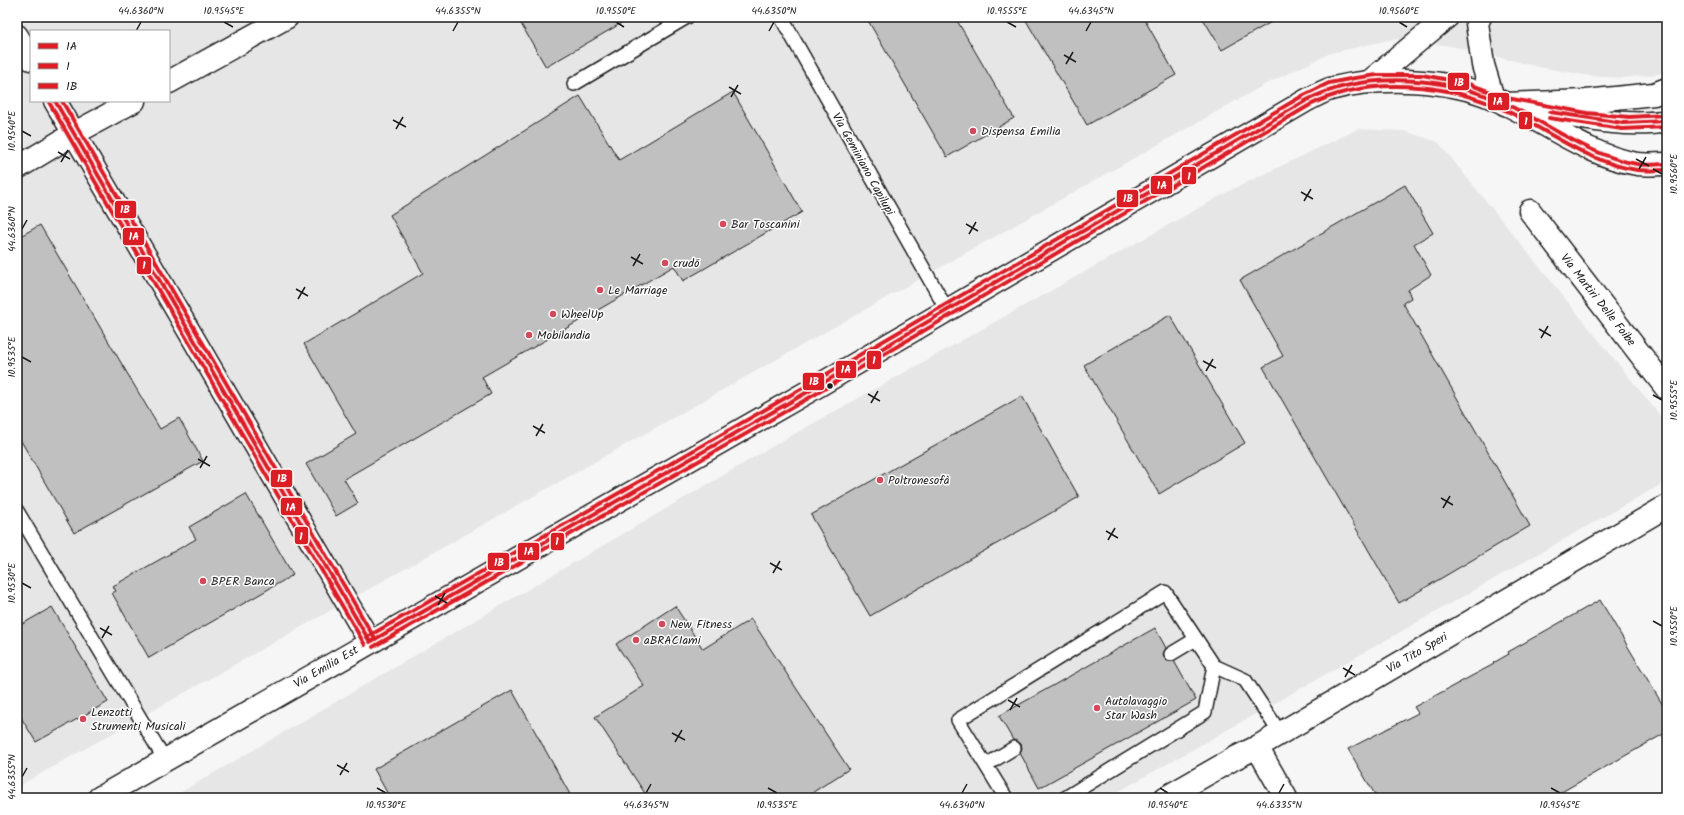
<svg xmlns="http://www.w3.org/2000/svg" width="1684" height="815" font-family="Kalam,sans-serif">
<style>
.built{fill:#e6e6e6;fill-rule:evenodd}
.building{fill:#c0c0c0;stroke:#1c1c1c}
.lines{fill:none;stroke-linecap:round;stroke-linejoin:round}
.lane-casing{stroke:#1c1c1c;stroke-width:16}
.street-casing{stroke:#1c1c1c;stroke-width:25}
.secondary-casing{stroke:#1c1c1c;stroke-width:25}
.highway-casing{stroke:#1c1c1c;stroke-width:25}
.lane{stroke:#fff;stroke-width:13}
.street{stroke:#fff;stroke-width:22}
.secondary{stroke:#fff;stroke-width:22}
.highway{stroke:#fff;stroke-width:22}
.bus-1-casing{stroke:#fff;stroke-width:7}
.bus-2-casing{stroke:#fff;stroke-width:7}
.bus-3-casing{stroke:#fff;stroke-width:7}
.bus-1{stroke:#db1e26;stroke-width:4}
.bus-2{stroke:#db1e26;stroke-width:4}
.bus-3{stroke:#db1e26;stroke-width:4}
.ticks{fill:none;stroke:#1c1c1c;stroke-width:1.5}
.poi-dot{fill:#d1495b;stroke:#fff;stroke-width:1.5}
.bus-dot{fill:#1c1c1c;stroke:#fff;stroke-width:1.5}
.labels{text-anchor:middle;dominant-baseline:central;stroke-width:3;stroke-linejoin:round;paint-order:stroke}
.poi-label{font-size:12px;fill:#1c1c1c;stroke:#fff;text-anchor:start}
.street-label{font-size:12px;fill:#1c1c1c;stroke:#fff}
.line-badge{stroke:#fff;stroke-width:1.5}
.badge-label{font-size:11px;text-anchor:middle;font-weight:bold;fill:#fff}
.neatline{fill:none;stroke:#1c1c1c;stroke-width:1.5}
.ticks-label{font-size:10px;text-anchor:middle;fill:#1c1c1c}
</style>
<rect width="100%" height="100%" fill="#f6f6f6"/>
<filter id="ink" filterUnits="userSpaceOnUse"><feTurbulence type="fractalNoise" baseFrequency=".025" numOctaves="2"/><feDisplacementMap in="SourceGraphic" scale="8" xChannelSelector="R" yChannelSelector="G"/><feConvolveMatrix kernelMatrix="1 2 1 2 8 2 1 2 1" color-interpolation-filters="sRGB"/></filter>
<g filter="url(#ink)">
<path class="built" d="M17 17H1667V71L1658 74 1624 78 1590 76 1539 67 1451 46 1393 39 1331 53 1264 85 17 787ZM31 31H169V101H31Z
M1358 129 1404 131 1438 142 1667 424V481L1107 798H171L780 442 1231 190Z"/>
<path class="building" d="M517 17H632L546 67Z
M866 17H955L1014 118 947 157Z
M1024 17H1143L1176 75 1087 125Z
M1202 17H1280L1222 50Z
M733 92 802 212 683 281 674 266 482 377 491 394 344 479 358 503 336 516 306 464 356 434 304 344 423 273 390 215 580 96 619 160Z
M1405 185 1433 233 1414 244 1431 275 1408 290 1411 298 1403 303 1530 526 1399 603 1263 367 1283 356 1240 280Z
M40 225 160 429 179 418 203 461 74 533 17 434V238Z
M1170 315 1245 443 1159 494 1084 365Z
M1022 396 1079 497 870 616 811 515Z
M246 494 293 575 149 658 112 593 116 591 113 586 196 539 189 527Z
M1600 600 1667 712V732L1551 798H1377L1348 749 1418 713 1414 707 1494 664 1493 663 1509 654 1508 652Z
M675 606 703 649 751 619 849 769 804 798H648L595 717 644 686 616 644Z
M52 607 108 702 36 742 17 711V627Z
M1155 628 1166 648 1163 654 1164 658 1167 661H1174L1196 700 1039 788 1020 753 1022 748 1021 744 1017 741 1013 740 999 716Z
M512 690 572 798H390L374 769Z"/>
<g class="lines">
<defs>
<path id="lane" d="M781 17 947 310
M574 84 687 17
M17 511 165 760
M1171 654 1196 639
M986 765 1014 748
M1006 798 958 720 1165 592 1214 666 1245 680 1280 733
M1065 798 1205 712 1214 666"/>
<path id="street" d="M1480 17 1477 23 1483 65 1493 98
M17 36 31 59
M169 82 287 17
M1369 82 1447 17
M55 101 370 642
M17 168 75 133 134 101
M1530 211 1667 389
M1257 747 1286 798
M1165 798 1235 758 1257 747 1667 506"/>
<path id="secondary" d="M1526 108C1569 115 1625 129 1667 121
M99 798 811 390 1307 100C1315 96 1325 90 1334 88 1382 76 1448 79 1493 98 1541 118 1584 155 1637 164 1646 165 1657 164 1667 164"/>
<path id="highway" d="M1505 104 1586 101 1654 94 1667 89"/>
</defs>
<use href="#lane" class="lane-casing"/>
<use href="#street" class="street-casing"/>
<use href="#secondary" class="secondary-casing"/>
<use href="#highway" class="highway-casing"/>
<use href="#lane" class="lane"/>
<use href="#street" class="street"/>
<use href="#secondary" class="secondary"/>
<use href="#highway" class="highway"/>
<defs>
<path id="bus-1" d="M55 101 370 642
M1550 112 1623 123 1667 121
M370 642 811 390 1307 100C1368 69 1450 77 1510 106 1552 126 1590 156 1637 164 1646 166 1657 164 1667 164"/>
<path id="bus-2" d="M50 104 365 645
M1549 118 1622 129 1667 127
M373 647 814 395 1310 105C1369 75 1448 83 1507 111 1549 131 1589 163 1637 170 1647 171 1657 170 1667 170"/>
<path id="bus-3" d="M62 101 375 639
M367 637 808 385 1304 95 1329 83 1355 78 1377 75H1422L1466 83 1507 98 1587 113 1629 117 1666 115"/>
</defs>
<use href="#bus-1" class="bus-1-casing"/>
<use href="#bus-2" class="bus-2-casing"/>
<use href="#bus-3" class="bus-3-casing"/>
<use href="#bus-1" class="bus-1"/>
<use href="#bus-2" class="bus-2"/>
<use href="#bus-3" class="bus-3"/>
</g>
</g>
<path class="ticks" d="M224 22 233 27M616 22 624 27M1007 22 1016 27M1399 22 1407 27M136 31 141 22M453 31 458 22M769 31 774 22M1086 31 1091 22M1064 55 1076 62M1066 64 1073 52M729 87 741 94M731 97 738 85M393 120 406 127M396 129 403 117M22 131 31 136M58 152 70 159M1636 159 1649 166M61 162 68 150M1639 169 1646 157M1653 169 1662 174M1301 192 1313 199M1304 201 1311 189M966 224 978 231M22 229 27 220M969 234 976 222M631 257 643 264M633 266 640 254M296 289 308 296M298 299 305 287M1539 329 1551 336M1541 338 1548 326M22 357 31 362M1203 361 1216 368M1206 371 1213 359M868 394 880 401M1653 395 1662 400M871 403 878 391M533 426 545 433M536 436 543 424M198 459 210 466M200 468 207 456M1441 498 1453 505M1443 508 1450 496M1106 531 1118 538M1108 540 1115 528M770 563 782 570M773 573 780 561M22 583 31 588M435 596 447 603M438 605 445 593M1653 621 1662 626M100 628 112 635M102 638 109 626M1343 668 1355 675M1345 677 1352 665M1008 700 1020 707M1010 710 1017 698M672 733 685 740M675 742 682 730M337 765 349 772M340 775 347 763M22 777 27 768M377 788 386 793M768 788 777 793M1160 788 1168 793M1551 788 1560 793M646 793 651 784M962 793 967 784M1279 793 1284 784"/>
<g class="poi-dot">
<circle cx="973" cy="131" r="4"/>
<circle cx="723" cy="224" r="4"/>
<circle cx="665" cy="263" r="4"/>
<circle cx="600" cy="290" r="4"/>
<circle cx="553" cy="314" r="4"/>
<circle cx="529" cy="335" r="4"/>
<circle cx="880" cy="480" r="4"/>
<circle cx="203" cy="581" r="4"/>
<circle cx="662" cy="624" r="4"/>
<circle cx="636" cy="640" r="4"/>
<circle cx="1097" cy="708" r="4"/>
<circle cx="83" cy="719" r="4"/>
</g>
<circle class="bus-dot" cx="830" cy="386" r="3.5"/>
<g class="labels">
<g class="poi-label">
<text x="981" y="131">Dispensa Emilia</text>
<text x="731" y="224">Bar Toscanini</text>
<text x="673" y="263">crudō</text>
<text x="608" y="290">Le Marriage</text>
<text x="561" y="314">WheelUp</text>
<text x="537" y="335">Mobilandia</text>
<text x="888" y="480">Poltronesofà</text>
<text x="211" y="581">BPER Banca</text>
<text x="670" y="624">New Fitness</text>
<text x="644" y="640">aBRACIami</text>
<text x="1105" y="701">Autolavaggio<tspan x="1105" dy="14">Star Wash</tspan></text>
<text x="91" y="712">Lenzotti<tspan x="91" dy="14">Strumenti Musicali</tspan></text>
</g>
<g class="street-label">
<text transform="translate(863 164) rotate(61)">Via Geminiano Capilupi</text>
<text transform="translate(1598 300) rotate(52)">Via Martiri Delle Foibe</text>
<text transform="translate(1417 653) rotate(-30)">Via Tito Speri</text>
<text transform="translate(326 667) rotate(-30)">Via Emilia Est</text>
</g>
</g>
<g class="line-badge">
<rect x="1447" y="72" width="23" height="19" rx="4" fill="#db1e26"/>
<rect x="1487" y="92" width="23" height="19" rx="4" fill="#db1e26"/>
<rect x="1518" y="111" width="15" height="19" rx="4" fill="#db1e26"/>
<rect x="1181" y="166" width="16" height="19" rx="4" fill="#db1e26"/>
<rect x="1150" y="175" width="23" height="20" rx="4" fill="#db1e26"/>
<rect x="1116" y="189" width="23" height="19" rx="4" fill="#db1e26"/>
<rect x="114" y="200" width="23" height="19" rx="4" fill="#db1e26"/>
<rect x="122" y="227" width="23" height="19" rx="4" fill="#db1e26"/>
<rect x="136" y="256" width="16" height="19" rx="4" fill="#db1e26"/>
<rect x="866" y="350" width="16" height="20" rx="4" fill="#db1e26"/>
<rect x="835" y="360" width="22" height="19" rx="4" fill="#db1e26"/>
<rect x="802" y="372" width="23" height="19" rx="4" fill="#db1e26"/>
<rect x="270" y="469" width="23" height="19" rx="4" fill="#db1e26"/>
<rect x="280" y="497" width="23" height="19" rx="4" fill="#db1e26"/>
<rect x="294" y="526" width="15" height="19" rx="4" fill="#db1e26"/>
<rect x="550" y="532" width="15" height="19" rx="4" fill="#db1e26"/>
<rect x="517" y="542" width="23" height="19" rx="4" fill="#db1e26"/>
<rect x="487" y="552" width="23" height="19" rx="4" fill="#db1e26"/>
</g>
<g class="badge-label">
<text x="1459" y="86">1B</text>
<text x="1498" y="105">1A</text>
<text x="1526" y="125">1</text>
<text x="1189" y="180">1</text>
<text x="1162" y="189">1A</text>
<text x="1128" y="202">1B</text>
<text x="125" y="213">1B</text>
<text x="134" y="240">1A</text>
<text x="144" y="269">1</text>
<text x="874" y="364">1</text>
<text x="846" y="373">1A</text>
<text x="814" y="385">1B</text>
<text x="282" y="482">1B</text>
<text x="291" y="511">1A</text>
<text x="301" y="540">1</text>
<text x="557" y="545">1</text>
<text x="529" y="555">1A</text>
<text x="499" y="566">1B</text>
</g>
<rect width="1684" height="815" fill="none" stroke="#fff" stroke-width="44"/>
<rect x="30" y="30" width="140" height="72" fill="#ffffff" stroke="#a4a4a4"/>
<rect x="38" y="43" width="20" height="6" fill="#db1e26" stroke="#a4a4a4"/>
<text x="66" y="50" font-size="12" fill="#1c1c1c">1A</text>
<rect x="38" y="63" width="20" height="6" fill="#db1e26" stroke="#a4a4a4"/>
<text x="66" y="70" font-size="12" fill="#1c1c1c">1</text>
<rect x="38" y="83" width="20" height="6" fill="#db1e26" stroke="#a4a4a4"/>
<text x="66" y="90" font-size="12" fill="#1c1c1c">1B</text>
<rect x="22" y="22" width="1640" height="771" class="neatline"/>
<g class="ticks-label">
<text x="141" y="14">44.6360°N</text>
<text x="224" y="14">10.9545°E</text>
<text x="458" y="14">44.6355°N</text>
<text x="616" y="14">10.9550°E</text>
<text x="774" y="14">44.6350°N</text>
<text x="1007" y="14">10.9555°E</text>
<text x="1091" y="14">44.6345°N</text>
<text x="1399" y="14">10.9560°E</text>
<text transform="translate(11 131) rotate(-90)" y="4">10.9540°E</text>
<text transform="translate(1673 174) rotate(-90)" y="4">10.9560°E</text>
<text transform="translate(11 229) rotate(-90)" y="4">44.6360°N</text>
<text transform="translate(11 357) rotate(-90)" y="4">10.9535°E</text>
<text transform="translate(1673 400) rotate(-90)" y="4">10.9555°E</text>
<text transform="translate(11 583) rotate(-90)" y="4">10.9530°E</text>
<text transform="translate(1673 626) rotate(-90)" y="4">10.9550°E</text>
<text transform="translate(11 777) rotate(-90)" y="4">44.6355°N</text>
<text x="386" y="808">10.9530°E</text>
<text x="646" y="808">44.6345°N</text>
<text x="777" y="808">10.9535°E</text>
<text x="962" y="808">44.6340°N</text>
<text x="1168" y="808">10.9540°E</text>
<text x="1279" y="808">44.6335°N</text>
<text x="1560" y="808">10.9545°E</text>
</g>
</svg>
